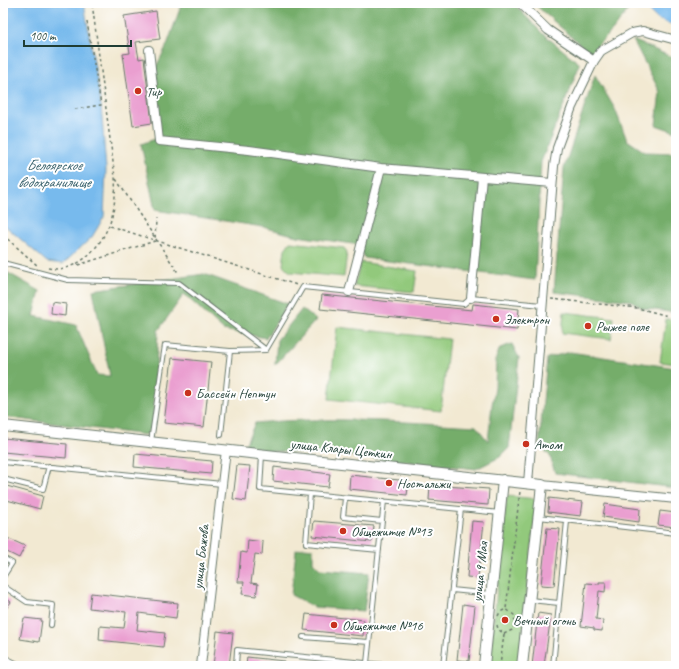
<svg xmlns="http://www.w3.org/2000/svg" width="679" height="669" font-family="Caveat,sans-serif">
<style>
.green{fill:#92c97b;stroke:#588358}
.forest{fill:#75ad6b;stroke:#4a7550}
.water{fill:#77baed;stroke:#4b7c90}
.pier{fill:#f2e9d2}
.building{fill:#ea9fd0}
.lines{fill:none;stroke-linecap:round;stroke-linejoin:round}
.service-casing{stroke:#69796b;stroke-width:6}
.minor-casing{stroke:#69796b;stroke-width:10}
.tertiary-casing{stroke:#69796b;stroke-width:12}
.path{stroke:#69796b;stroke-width:1.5;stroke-dasharray:3 3;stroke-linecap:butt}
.service{stroke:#fff;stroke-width:4}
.minor{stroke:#fff;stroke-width:8}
.tertiary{stroke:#fff;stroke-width:10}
.poi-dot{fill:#c8321e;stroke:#fff;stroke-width:1.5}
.labels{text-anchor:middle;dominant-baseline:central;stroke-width:4;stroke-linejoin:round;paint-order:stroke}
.poi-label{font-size:14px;fill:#1f3d34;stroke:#fff;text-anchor:start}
.street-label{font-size:14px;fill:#1f3d34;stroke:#fff}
.water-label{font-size:15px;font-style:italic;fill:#39626c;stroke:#fff}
</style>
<rect width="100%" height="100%" fill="#fff"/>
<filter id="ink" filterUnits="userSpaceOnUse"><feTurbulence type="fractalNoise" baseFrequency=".025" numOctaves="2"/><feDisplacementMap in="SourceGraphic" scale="8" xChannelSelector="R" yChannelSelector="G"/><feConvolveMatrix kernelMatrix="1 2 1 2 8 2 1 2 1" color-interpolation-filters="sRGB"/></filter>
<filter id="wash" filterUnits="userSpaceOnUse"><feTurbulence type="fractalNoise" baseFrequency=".012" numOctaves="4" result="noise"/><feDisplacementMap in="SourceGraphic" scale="16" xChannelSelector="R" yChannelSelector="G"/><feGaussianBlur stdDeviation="0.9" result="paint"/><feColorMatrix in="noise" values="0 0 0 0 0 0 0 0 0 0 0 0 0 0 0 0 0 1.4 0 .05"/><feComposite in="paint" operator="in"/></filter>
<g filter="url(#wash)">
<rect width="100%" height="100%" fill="#f2e9d2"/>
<path class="green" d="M290 242 344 248 347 252 344 277 290 272 283 265 285 249Z
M361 262 417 271 414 292 354 286Z
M564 312 614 318 611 339 562 333Z
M666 319 676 320V364L660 362Z
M337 327 449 339 441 411 329 399Z
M507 496 537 499 519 666H489Z"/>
<path class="forest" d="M182 3H513L542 33 580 64 541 162 535 280 364 258 360 245 297 236 263 227 155 210 141 144 158 138 156 67 167 45Z
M533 3H625L628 10 612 31 590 53Z
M633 40 676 59V132L656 125 660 92Z
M595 75 615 109 627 140 645 152 676 153V313L642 308 632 301 554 292 564 168Z
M3 270 40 291 34 316 76 325 97 375 110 376 93 290 204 274 288 304 266 338 223 330 184 294 158 331 153 425 146 435 3 417Z
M302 309 316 320 275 365 277 340Z
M512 344 519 358 509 448 500 457 476 469 354 456 255 450 245 445 255 423C329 416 402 422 476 426L488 441 492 405 495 388 496 358 500 348Z
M570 352 676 368V488L555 473 550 456 539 445 547 358Z
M304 548 313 549V562L320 569 369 573 364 611 314 607 291 595 296 550Z"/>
<path class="water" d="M3 3H84L101 105 106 169 104 217 92 237 63 264 47 262 3 224Z
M641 3H676V26L658 20Z"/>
<path class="pier" d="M639 3 658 20 676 26V28L657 22 641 7Z"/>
<g id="blocks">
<path class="building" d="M156 11 160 39 136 42 139 59 144 58 152 123 133 126 123 54 130 53 124 16Z
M322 295 472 310 473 304 519 309 517 330 320 309Z
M52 302 66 304 65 316 51 314Z
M172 358 211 362 204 427 164 423Z
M3 438 67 444 66 458 3 452Z
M135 454 212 461 211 474 134 467Z
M237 465 250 466 246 501 233 499Z
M274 467 330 474 328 487 273 481Z
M350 475 409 481 407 495 349 489Z
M3 485 43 496 40 509 3 499Z
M430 485 489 489 488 505 429 500Z
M549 498 583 502 581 516 548 512Z
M605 504 640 509 639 522 603 517Z
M660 511 676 513V527L658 525Z
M314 521 374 526 372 542 312 536Z
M472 521 484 522 478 578 467 577Z
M547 528 560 529 554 586 541 585Z
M3 536 25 546 19 558 3 550Z
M248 540 263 542 262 555 255 554 251 583 258 584 256 596 242 594 244 582H238L241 552 247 553Z
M599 582H606L605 592 599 591 596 619 603 620 602 631 594 630V628L581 626 586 583 599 584Z
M91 593 178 603 176 618 139 613 137 630 165 633 163 647 99 640 100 626 124 628 126 612 89 608Z
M3 596 11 602 3 613Z
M463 604 475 606 469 661 457 660Z
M538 613 551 615 544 666H532Z
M306 614 364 620 363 636 304 630Z
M24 618 42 620 39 642 20 639Z
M217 631 233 633 229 666H213Z
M247 657 284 661V666H246Z"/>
</g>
</g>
<g filter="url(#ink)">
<use href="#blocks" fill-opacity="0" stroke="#69796b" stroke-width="1"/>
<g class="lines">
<defs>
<path id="service" d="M3 263 68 280 179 283 265 349
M221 435 230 351
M151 442 165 345 230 351 266 350 303 287 464 304 471 298 542 305
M262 455 260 489 500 513
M3 462 222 484
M3 479 43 489 49 466
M310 494 306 543 379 550
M345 498 343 517 382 521
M539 517 676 533
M3 558 12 563 3 577
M3 586 27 602 53 605 51 625
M452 590 491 594
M530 600 559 603
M303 637 369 642
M367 663 384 501
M236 666 237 650 394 666
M443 666 461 509
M553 666 567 521"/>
<path id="minor" d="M520 3 548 30 594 61
M149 50 159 141 249 150 381 168 552 183
M349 292 381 168
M471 298 482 177
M528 483 554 166 557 148 572 107 594 61 601 51 632 33 643 31 676 40
M542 485 676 499
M201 666 226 450"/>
<path id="tertiary" d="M3 426 542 485 522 666
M3 660 15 666
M484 666 503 480"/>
</defs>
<use href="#service" class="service-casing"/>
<use href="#minor" class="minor-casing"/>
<use href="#tertiary" class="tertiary-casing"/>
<path class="path" d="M75 109 101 105 87 22
M116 179 179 274
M110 226 297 285
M3 235 38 266
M78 265 155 241 156 219
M48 268C62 271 75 266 85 258 110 237 117 209 115 177L92 3
M551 299 638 308 668 316
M498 616 500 612 506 609 520 491
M497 625 498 629 504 634 500 666
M504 634 512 630 515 623 514 615 506 609
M294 666V660"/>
<use href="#service" class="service"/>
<use href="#minor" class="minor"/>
<use href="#tertiary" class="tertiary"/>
</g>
</g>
<g class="poi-dot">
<circle cx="138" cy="91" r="4"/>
<circle cx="496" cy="319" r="4"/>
<circle cx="588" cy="326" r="4"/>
<circle cx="188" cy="393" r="4"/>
<circle cx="526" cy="444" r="4"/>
<circle cx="389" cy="483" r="4"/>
<circle cx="343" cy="531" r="4"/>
<circle cx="505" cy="620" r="4"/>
<circle cx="334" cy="625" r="4"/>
</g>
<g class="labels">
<g class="poi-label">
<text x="146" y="91">Тир</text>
<text x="504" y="319">Электрон</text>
<text x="596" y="326">Рыжее поле</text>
<text x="196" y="393">Бассейн Нептун</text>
<text x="534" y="444">Атом</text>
<text x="397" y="483">Ностальжи</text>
<text x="351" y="531">Общежитие №13</text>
<text x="513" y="620">Вечный огонь</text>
<text x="342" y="625">Общежитие №16</text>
</g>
<g class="street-label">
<text transform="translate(341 449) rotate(6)">улица Клары Цеткин</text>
<text transform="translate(201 557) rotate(-84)">улица Бажова</text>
<text transform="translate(480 572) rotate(-84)">улица 9 Мая</text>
</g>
<g class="water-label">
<text x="54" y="165">Белоярское<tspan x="54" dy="17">водохранилище</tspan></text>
</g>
</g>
<rect width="679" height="669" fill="none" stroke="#fff" stroke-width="16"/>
<path d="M24 40v6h107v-6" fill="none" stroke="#1f3d34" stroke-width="2"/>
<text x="30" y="40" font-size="12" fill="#1f3d34" stroke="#ffffff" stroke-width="3" paint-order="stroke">100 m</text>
</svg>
